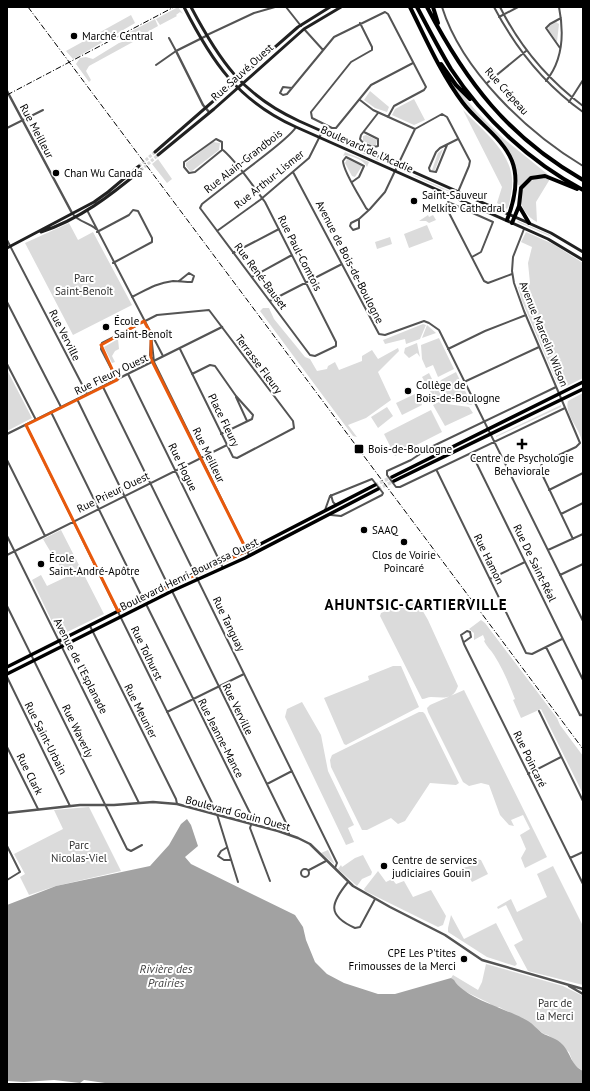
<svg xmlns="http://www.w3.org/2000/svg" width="590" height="1091" font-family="'PT Sans',sans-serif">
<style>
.green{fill:#dbdbdb}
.water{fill:#a2a2a2}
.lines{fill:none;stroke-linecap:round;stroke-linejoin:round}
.secondary-tunnel{stroke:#d9d9d9;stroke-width:3;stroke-dasharray:3 1.5;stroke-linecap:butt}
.primary-tunnel{stroke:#d9d9d9;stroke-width:3.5;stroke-dasharray:3.5 2;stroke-linecap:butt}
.minor{stroke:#545454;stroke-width:2}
.tertiary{stroke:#545454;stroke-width:2.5}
.secondary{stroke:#212121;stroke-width:3}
.primary{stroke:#000;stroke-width:3.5}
.motorway{stroke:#000;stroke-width:4}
.rail{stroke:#000;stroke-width:1;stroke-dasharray:6 2 1 2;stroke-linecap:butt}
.marked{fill:none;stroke:#e8590c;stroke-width:3;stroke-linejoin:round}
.poi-dot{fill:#000;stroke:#fff;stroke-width:1.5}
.labels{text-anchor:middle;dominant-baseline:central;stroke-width:4;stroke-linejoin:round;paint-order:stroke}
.poi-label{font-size:11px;fill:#000;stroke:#fff;text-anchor:start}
.street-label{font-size:11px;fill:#000;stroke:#fff}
.park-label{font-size:11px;fill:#323232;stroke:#fff}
.water-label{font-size:12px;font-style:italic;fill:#434343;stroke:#fff}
.district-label{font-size:15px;font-weight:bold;letter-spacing:1px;fill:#000;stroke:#fff}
</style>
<rect width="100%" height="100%" fill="#fff"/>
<path class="green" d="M178 7 183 14 180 12 176 15 177 16 160 25 156 19Z
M131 15 135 23 79 56 73 59 66 51Z
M155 19 158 26 142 35 122 38V36Z
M556 22 559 24 557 42 548 29 549 26Z
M138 37H142L89 66 86 71 91 80 89 82 76 64 80 58 86 57 93 59 119 43Z
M451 81 477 112 504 139 551 177C538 173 529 175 521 186L518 185C517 154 497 141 478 119 467 107 459 94 450 82Z
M370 91 389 107 387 112 375 108 364 100Z
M414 99 425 120 414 125 392 115 395 109Z
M463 110C486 134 519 157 511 194 510 199 510 204 507 209L497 203 502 187Z
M366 135 377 140 376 145 374 146 363 141V136Z
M336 141 341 143 383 161H379Z
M213 142 220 143 219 150 192 171H190L186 166V163Z
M443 149 435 170H432L438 153Z
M345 152 369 162 367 167C364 160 349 154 343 156Z
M158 159 172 179 167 183 152 164Z
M347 159 362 166 355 177 352 176 345 163Z
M412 175 416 176 454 193 444 190Z
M541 178 550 179 536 202 537 222C515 211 514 181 541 178Z
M428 215 429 217 433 215 436 220 429 223 426 221H419Z
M518 221 550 235 552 237 517 222Z
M69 223 78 240 93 232 132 305 73 335 25 243Z
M427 225 433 239 409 248 404 234Z
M526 232 553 244 583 263V378L561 389 557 383 522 301 518 287 530 283 528 263 532 247 521 242Z
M390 237 392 244 377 249 375 242Z
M263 308H269L274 319 305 357 310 359 317 371 327 369 328 366 335 362 339 370 362 361V356L372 350 378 359 398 348 399 351 378 372 391 400 366 418 348 425 357 437 353 436 260 311Z
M423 324 426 325 420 339 406 344 405 339 385 344 383 340Z
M427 325 436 333 422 338Z
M439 338 454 369 438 377 433 365 426 368 422 359 421 345Z
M118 339 119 349 115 351 112 356 115 362 112 363 104 347Z
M417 343 420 357 417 353 409 358 404 353 405 348Z
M7 370 32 418 7 431Z
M456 372 472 405 447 401 442 387 438 385 441 380Z
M429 373 433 381 426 384 422 377Z
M433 383H436L442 398 435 402V389L434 403H432L431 400 434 399 428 387Z
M417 393 422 405 402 415 396 403Z
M583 393V454C581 449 582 447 582 442 580 428 564 415 568 401Z
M443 400 447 404 469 407 473 413 445 426 433 405Z
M561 405V407L496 437V436Z
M387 407 393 416 378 428 371 417Z
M431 410 442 432 395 456 384 434Z
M61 530 104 614 61 635 58 634 32 580 41 575 47 586 66 577C59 563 50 552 43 539Z
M417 601 428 620 458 686C453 701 442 697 431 697 428 697 425 699 422 699L380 616 381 613 401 605Z
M481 620 485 623 557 718 560 725 583 756V794L541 709 521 718 513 700 515 699C509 684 503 669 494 655 491 650 487 647 484 641L485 640 483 635 474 640V633L469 629Z
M393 666H401L419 707 346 745 344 744 324 698 369 680 368 676Z
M464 690 547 857 525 868 521 858 526 849 520 835 530 829 523 815 511 820 514 826 509 825 500 815 489 785 481 783 469 786 463 782 428 712 427 708 430 705Z
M302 702 321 735 328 771 354 825 348 828 354 842 346 845 285 717 287 709Z
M419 712H423L425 714 459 783 456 785 430 783 405 821 398 824 391 818 367 830H362L331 767 330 760 332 755Z
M89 807 121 871 56 886 29 895 20 877 25 874 14 854 63 829 54 810Z
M328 850 334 863V864L321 853Z
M363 855 372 872 371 875 362 879 357 886 338 869 341 865 342 867 355 858Z
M477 859 481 860 488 874 472 882 463 867C469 868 474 864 477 859Z
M553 866 583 926V985L528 971 514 945 523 940 506 905 498 909 497 907 511 899 517 912 547 897 537 874Z
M378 871 386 882 392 879 396 884 404 881 413 897 431 890 446 916 443 925 438 927 365 891 364 889Z
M451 915 464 939 496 923 517 964 515 966 487 957 448 932V928Z
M486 964 563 986 583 996V1071L574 1065 569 1052 548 1035 544 1034 528 1022 499 1007H494L489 1003 462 990 451 978 453 975 478 990 482 982Z"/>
<path class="water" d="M187 819 191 825 198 846 185 857 191 864 295 915 303 927 306 940 315 962 327 974 344 983 378 994H395L451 978 454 980C465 999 508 1009 528 1021 533 1024 537 1029 542 1033 549 1037 557 1038 563 1045 571 1054 571 1065 583 1071V1084H112L84 1080 80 1083 54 1080 24 1082 7 1081V905L56 886 150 866 169 845 181 824Z"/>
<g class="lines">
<path class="secondary-tunnel" d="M139 166 155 152
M141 170 158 155"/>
<path class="primary-tunnel" d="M375 485 392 477
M378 489 394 481"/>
<path class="minor" d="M286 7 301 26
M442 7C462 71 527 132 583 166
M494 7C516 49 544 84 583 112
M500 7C520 47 547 79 583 106
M499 17 518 7
M360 23 372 47V50L351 62 311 112 312 118 332 128H336L371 85 413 63
M304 29 323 50
M207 35 254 13 275 7
M560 48 546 28 550 24 561 18
M156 65 176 51 169 38
M546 81C563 60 564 32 559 7
M487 83 526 51
M292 88 283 87 280 93 283 95 287 94 334 37 385 12 388 14 426 87 424 90 394 106 388 117
M360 100 373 110 415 129
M569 102 583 80
M7 128 43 110
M364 132 378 139V146C373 148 363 144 360 139L361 135 378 113
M216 139 222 142V150L195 172 189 173 184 167V162Z
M447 145 436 172 430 171 429 168 436 152 440 148 458 139
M223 150C239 164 252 185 265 202L336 342V346L315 356 310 355 200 208 202 204 239 175 242 173C254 163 290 138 296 127
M293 172 379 334 385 335 424 321 429 323 439 330 583 621
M352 182 359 177 364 166 346 157 343 161C343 171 360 197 366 208L368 210
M87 210 163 356
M72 213C78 222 88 222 96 229
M359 219V228L353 230 350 226 351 223 359 219 370 209 385 192 415 129 442 114 447 117 470 161 469 166 458 192
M524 229 513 257 512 271 514 283 524 311 580 443 576 447 542 463 540 470 573 539
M217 231 260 200 309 158 322 132
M97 232 129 215 133 210 138 211 152 238V242L113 263
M7 240 87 394
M233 253 279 229
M472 257 481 252 493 222 448 202 446 207 484 281 488 283 512 274
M252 277 292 255
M132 297C146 290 156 283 173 281 179 281 185 282 192 282L194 276 189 273 179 281
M270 301 342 264
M7 302 61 407
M151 334 154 362 249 555
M151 338 150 355 154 362
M448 349 485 331 526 315
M7 364 36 420
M128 374 223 568
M192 374 210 365 215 366 236 396 253 415 252 419 221 434
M117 380 101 349 102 343 157 315 209 310 293 421 294 428 237 458 233 457 180 349
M464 382 539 347
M103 387 337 863 335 868
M556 387 429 448 411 460 387 471V475L396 487H400L565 408
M236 397 247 421
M77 399 168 585
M51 412 143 599
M26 425 216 811 238 882
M472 454 583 680
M7 460 45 536
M437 471 526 653 532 654 562 639
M549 490 583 473
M331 495 333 502 336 505
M325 510 330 496 372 479 383 493 382 495 341 516 331 515
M561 514 583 503
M7 536 139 803
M548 550 583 534
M7 555 227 445
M560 575 583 564
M490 579 525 562
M172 591 289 829V834
M146 604 253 819 250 828 270 881
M7 606 127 849 131 851 142 845
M90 626 176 799 177 804
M464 642 471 637 470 632 467 631 461 635 464 644 583 884
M546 647 580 715
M7 677 70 806
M539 711 583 801
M167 712 244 674
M7 747 38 809
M528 774 561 757
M267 784 292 771
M7 846 20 872 7 880
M226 848 221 851 218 856 224 860H230
M570 858 583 852
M301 873a4 4 0 1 1 8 0a4 4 0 1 1-8 0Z
M309 870 326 861
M348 882C331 903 326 915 355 928L360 927 375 899"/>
<path class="tertiary" d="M206 36 176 51 203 105 209 112
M7 91 72 213
M7 434 222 327
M580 715H583
M7 813 80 805H114L153 802 177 804 278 831 298 838 310 844 353 886 390 907 445 935 482 960 583 989
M569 986 583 994"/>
<path class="secondary" d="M184 7C212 62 238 101 296 127L548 239 583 260
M191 7C219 60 242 95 299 121L551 233 583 252
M155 152 298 27 330 7
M158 155 214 109 304 29 341 7
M41 232C80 219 110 196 141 170
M7 248 94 202 108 192 139 166"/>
<path class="primary" d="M392 477 583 382
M394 481 583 389
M7 667 190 575 247 551 375 485
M7 674 172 591 245 558 378 489"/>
<path class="motorway" d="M410 7C426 39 441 74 463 103 477 122 503 138 512 161 519 179 514 202 507 220
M417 7C428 28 439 49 451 69 484 119 530 162 583 190
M427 7C466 82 508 137 583 180
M433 7 438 23
M441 64 456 85 470 99
M519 206 529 223
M512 223 519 206 521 188 531 178 545 176 577 189"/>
<path class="rail" d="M28 7 583 749
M7 95 174 7"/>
</g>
<path class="marked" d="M144 321 151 334V359L247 551 118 611 26 425 117 380 101 345Z"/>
<g class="poi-dot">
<circle cx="74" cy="36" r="4"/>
<circle cx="56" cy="173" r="4"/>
<circle cx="414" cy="201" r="4"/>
<circle cx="106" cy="327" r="4"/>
<circle cx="408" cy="391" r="4"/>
<path d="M520 438h4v4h4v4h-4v4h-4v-4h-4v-4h4z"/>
<rect x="354" y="444" width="10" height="10" rx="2"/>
<circle cx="364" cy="530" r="4"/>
<circle cx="404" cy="542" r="4"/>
<circle cx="41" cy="564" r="4"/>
<circle cx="384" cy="866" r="4"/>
<circle cx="464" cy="959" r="4"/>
</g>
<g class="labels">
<g class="poi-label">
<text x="82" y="36">Marché Central</text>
<text x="64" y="173">Chan Wu Canada</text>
<text x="422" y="195">Saint-Sauveur<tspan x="422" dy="13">Melkite Cathedral</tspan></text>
<text x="114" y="321">École<tspan x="114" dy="13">Saint-Benoît</tspan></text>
<text x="416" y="385">Collège de<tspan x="416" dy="13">Bois-de-Boulogne</tspan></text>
<text x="368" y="449">Bois-de-Boulogne</text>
<text x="522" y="458" text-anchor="middle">Centre de Psychologie<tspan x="522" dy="13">Behaviorale</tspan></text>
<text x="372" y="530">SAAQ</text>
<text x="404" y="555" text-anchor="middle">Clos de Voirie<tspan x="404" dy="13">Poincaré</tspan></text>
<text x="49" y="558">École<tspan x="49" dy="13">Saint-André-Apôtre</tspan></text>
<text x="392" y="860">Centre de services<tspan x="392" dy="13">judiciaires Gouin</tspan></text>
<text x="456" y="953" text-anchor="end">CPE Les P'tites<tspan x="456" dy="13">Frimousses de la Merci</tspan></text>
</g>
<g class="street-label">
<text transform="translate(242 72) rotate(-42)">Rue Sauvé Ouest</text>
<text transform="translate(507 91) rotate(48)">Rue Crépeau</text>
<text transform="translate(37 131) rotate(62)">Rue Meilleur</text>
<text transform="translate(367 149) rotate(24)">Boulevard de l'Acadie</text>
<text transform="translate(243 161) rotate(-38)">Rue Alain-Grandbois</text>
<text transform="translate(269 179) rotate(-39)">Rue Arthur-Lismer</text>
<text transform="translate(300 253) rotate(63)">Rue Paul-Comtois</text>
<text transform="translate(350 262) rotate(63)">Avenue de Bois-de-Boulogne</text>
<text transform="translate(261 276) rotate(53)">Rue René-Bauset</text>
<text transform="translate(544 334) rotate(68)">Avenue Marcelin Wilson</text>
<text transform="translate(65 335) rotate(63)">Rue Verville</text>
<text transform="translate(259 364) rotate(53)">Terrasse Fleury</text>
<text transform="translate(111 374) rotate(-26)">Rue Fleury Ouest</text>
<text transform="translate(224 420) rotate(64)">Place Fleury</text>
<text transform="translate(209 455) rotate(64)">Rue Meilleur</text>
<text transform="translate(183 467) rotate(64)">Rue Hogue</text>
<text transform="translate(113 492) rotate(-26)">Rue Prieur Ouest</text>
<text transform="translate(489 559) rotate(64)">Rue Hamon</text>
<text transform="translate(535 563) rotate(64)">Rue De Saint-Réal</text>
<text transform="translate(189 574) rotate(-26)">Boulevard Henri-Bourassa Ouest</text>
<text transform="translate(229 624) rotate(64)">Rue Tanguay</text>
<text transform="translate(147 653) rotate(64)">Rue Tolhurst</text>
<text transform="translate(81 666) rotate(63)">Avenue de l'Esplanade</text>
<text transform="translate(238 709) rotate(64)">Rue Verville</text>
<text transform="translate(141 711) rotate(63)">Rue Meunier</text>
<text transform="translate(78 731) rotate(64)">Rue Waverly</text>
<text transform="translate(46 738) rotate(63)">Rue Saint-Urbain</text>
<text transform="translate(221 738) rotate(63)">Rue Jeanne-Mance</text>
<text transform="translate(530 759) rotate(64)">Rue Poincaré</text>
<text transform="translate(30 774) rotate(63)">Rue Clark</text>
<text transform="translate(238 813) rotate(15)">Boulevard Gouin Ouest</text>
</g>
<g class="park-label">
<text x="84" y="278">Parc<tspan x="84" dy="13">Saint-Benoît</tspan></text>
<text x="79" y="845">Parc<tspan x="79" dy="13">Nicolas-Viel</tspan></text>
<text x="555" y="1003">Parc de<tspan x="555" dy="13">la Merci</tspan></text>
</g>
<g class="water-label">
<text x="166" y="968">Rivière des<tspan x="166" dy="14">Prairies</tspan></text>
</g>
<g class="district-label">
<text x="416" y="604">AHUNTSIC-CARTIERVILLE</text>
</g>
</g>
<rect width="590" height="1091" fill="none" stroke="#000000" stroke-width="16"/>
</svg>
